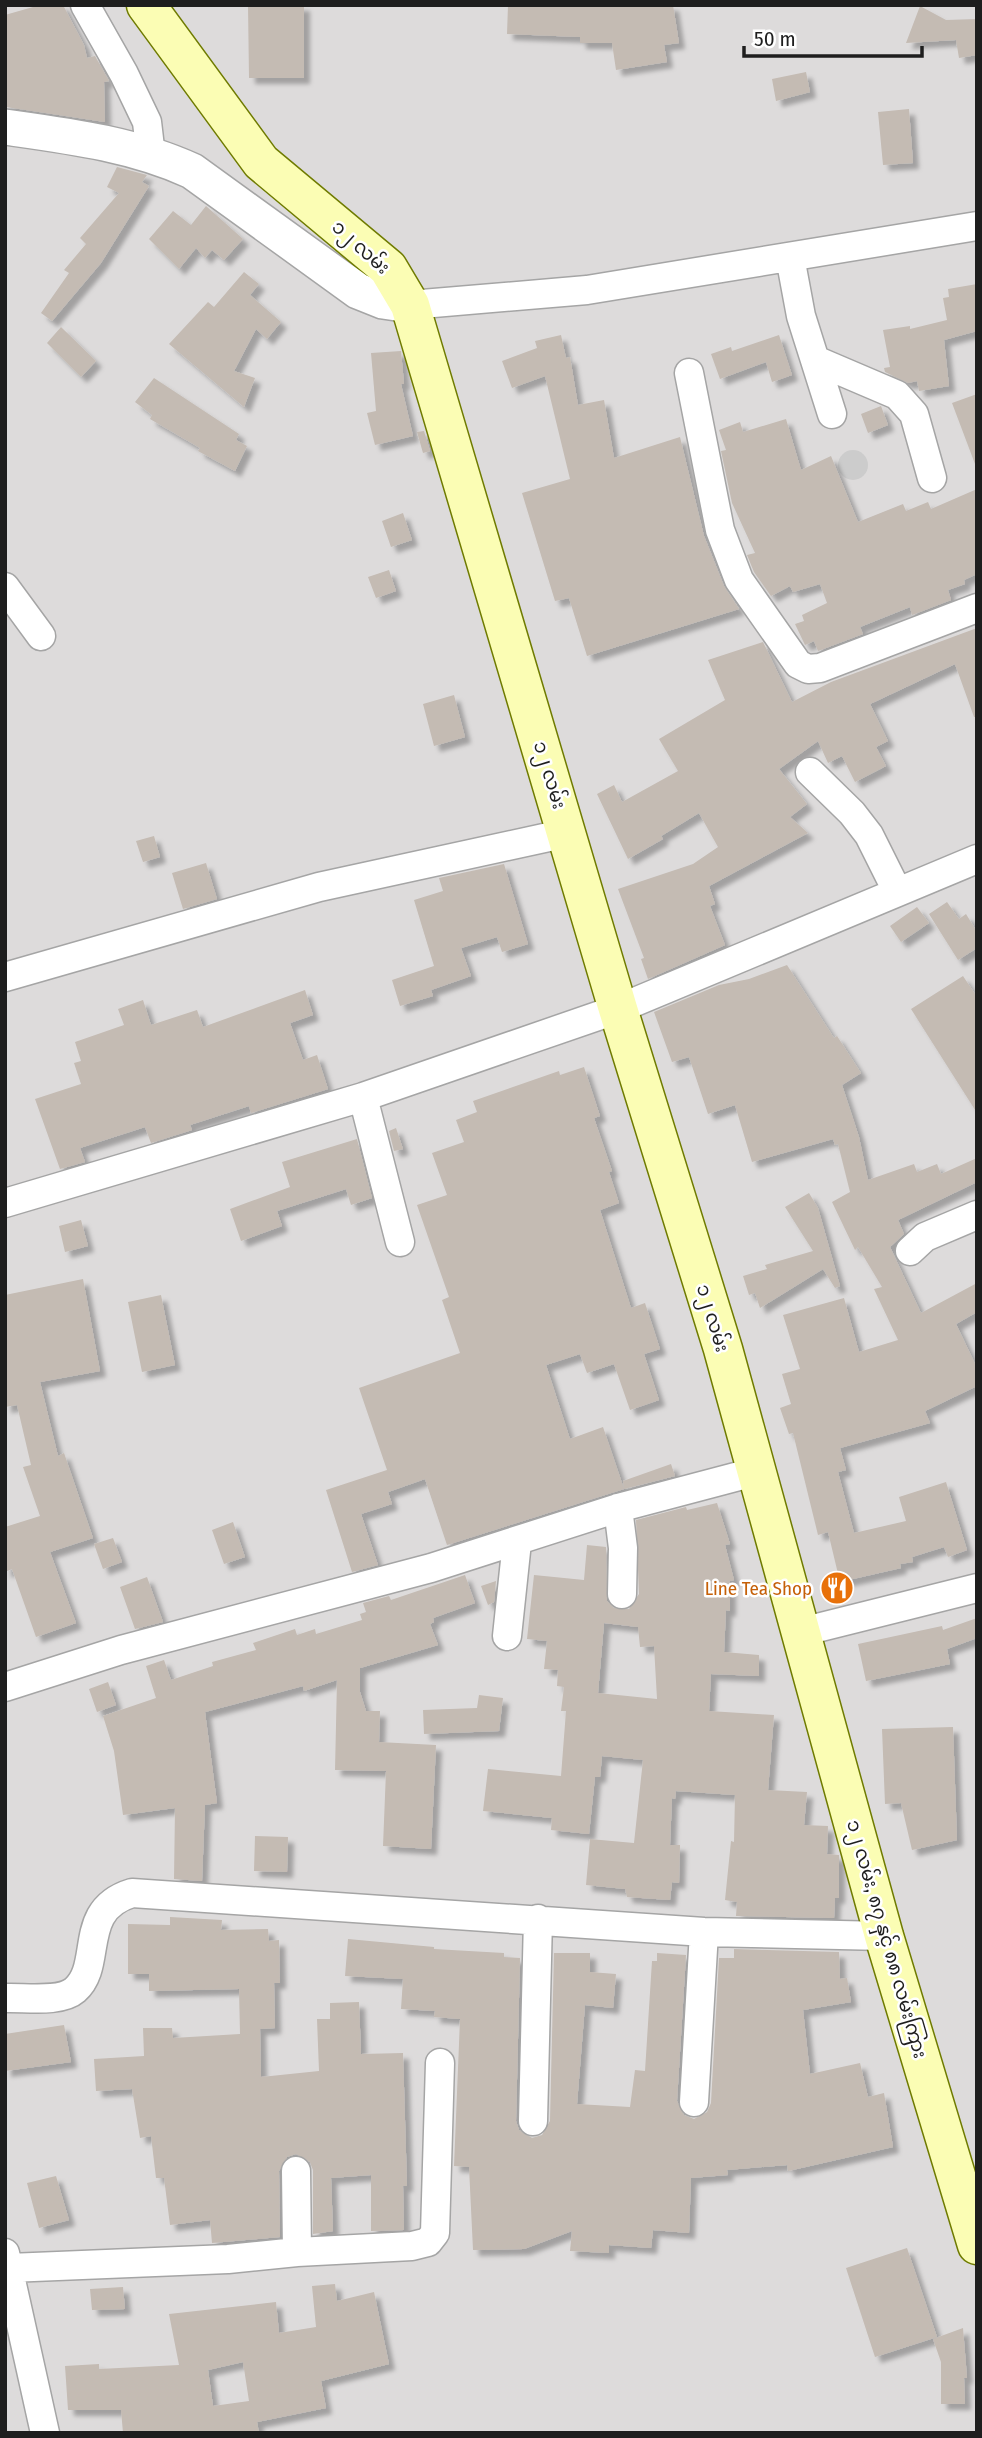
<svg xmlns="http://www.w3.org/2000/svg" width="982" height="2438" font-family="'Fira Sans Condensed','Noto Sans Myanmar',sans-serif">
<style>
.residential{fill:#dddbdb}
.religious{fill:#ccc}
.building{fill:#c4bbb3;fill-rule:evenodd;filter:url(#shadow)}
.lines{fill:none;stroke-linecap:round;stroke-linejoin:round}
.minor-casing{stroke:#a5a5a5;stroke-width:31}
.tertiary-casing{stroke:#a5a5a5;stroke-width:38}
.secondary-casing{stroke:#6f7b00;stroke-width:41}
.minor{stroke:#fff;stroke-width:28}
.tertiary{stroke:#fff;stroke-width:35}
.secondary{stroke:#fbfdb4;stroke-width:38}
.labels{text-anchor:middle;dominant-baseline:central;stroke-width:5;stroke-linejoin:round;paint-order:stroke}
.street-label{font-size:19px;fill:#1e1e1e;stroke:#fff}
.food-label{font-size:19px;fill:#c56008;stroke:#fff;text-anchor:end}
</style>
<defs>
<filter id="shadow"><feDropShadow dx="6" dy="6" stdDeviation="2" flood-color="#0004"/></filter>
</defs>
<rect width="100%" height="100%" fill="#f0ece4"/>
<path class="residential" d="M5 5H977V2433H5Z"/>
<path class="religious" d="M838 465a15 15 0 1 1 30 0a15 15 0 1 1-30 0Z"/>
<path class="building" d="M40 5H63L84 45 87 58 95 56 109 81 104 82 105 122 6 107 5 15Z
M248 5H304V78H249Z
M508 5H673L679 43 664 45 667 62 616 70 612 43H580V37L507 34Z
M920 6 946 20 977 19V55L959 58 956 40 906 43Z
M806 72 810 92 776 101 772 79Z
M909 109 913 163 883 165 878 112Z
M117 167 147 175 142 182 149 186 101 263 52 321 41 313 69 273 64 270 86 244 80 238 119 193 107 187Z
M206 206 243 239 224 260 212 250 205 258 196 248 179 269 149 239 173 211 191 225Z
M244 272 259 284 250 295 281 322 267 339 256 329 234 371 255 378 244 407 169 344 208 302 214 307Z
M977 284V331L944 340 949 386 919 391 917 381 908 383 885 372 884 368 890 367 883 330 910 326V329L947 320 943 298 949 297 948 289Z
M61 327 96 361 81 377 47 343Z
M561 335 566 358 570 357 578 405 604 400 614 458 680 437 704 536 724 586 739 609 587 656 569 598 555 601 522 493 570 479 545 376 512 388 502 361 537 348 535 341Z
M779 335 792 375 772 382 766 362 720 379 711 354 731 347 732 351Z
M401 351 404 384H401L413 436 375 445 367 413 376 411 371 353Z
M154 378 239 434 236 440 247 446 235 471 198 451 200 448 150 419 152 415 135 402Z
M977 394V464H975L952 403Z
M881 406 888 425 868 433 861 414Z
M786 419 801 470 831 456 858 522 903 504 906 511 928 502 931 509 977 489V574L964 580 965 584 948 590 951 600 912 615 910 607 860 627 863 634 818 651 814 641 805 645 795 624 804 621 802 615 827 603 820 584 793 592 790 586 771 596 754 572 747 555 755 553 732 503 721 451 726 450 719 430 740 422 743 432Z
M424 431 430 451 423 453 417 432Z
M403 513 412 540 391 547 382 521Z
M389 570 396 591 376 598 368 577Z
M977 628V717H974L955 664 870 704 888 741 876 747 886 766 855 782 842 756 828 763 818 741 779 769 807 804 790 817 808 833 709 886 715 904 710 906 725 945 648 979 641 959 644 958 618 889 693 864 718 847 699 813 661 836 663 839 628 859 597 794 614 785 622 802 678 771 659 739 725 700 708 660 763 642 792 702 831 682Z
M454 695 465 737 434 746 423 704Z
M154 836 160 857 143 862 136 841Z
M206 863 217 899 183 909 172 873Z
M504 864 528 944 502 952 497 937 461 948 471 976 431 990 433 996 400 1006 392 980 434 966 414 900 443 891 439 878Z
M947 902 959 919 966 914 977 932V948L958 960 929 914Z
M917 907 929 923 901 942 890 926Z
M787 965 834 1038 837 1036 861 1073 842 1085 859 1137 868 1180 914 1164 917 1172 937 1164 941 1174 977 1158V1182L898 1220 904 1234 890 1247 921 1313 977 1283V1312L956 1324 977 1368V1386L925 1411 930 1423 840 1448 846 1470 838 1472 854 1533 906 1521 899 1497 946 1482 967 1550 948 1557 944 1547 912 1557 913 1562 900 1564 901 1568 840 1582 828 1532 818 1535 793 1433 789 1434 780 1408 791 1404 782 1374 800 1369 783 1315 844 1298 859 1352 898 1340 874 1289 882 1287 858 1247 855 1250 832 1202 850 1192 838 1144 835 1145 833 1139 752 1162 735 1105 708 1114 689 1057 672 1062 654 1012 719 985 749 979Z
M963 976 977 997V1113L911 1009Z
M305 990 313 1015 290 1023 303 1060 317 1055 328 1089 251 1113 249 1106 190 1125 192 1130 151 1143 145 1127 80 1148 85 1162 60 1169 35 1099 81 1084 74 1063 81 1061 75 1042 124 1025 118 1009 143 1000 151 1025 197 1010 203 1027Z
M584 1067 600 1116 594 1118 612 1171 609 1172 619 1203 600 1210 631 1308 645 1303 660 1349 644 1354 659 1400 630 1410 614 1364 587 1373 580 1354 546 1365 570 1439 603 1427 624 1489 447 1545 425 1479 388 1492 392 1504 361 1514 378 1565 352 1572 326 1490 387 1470 359 1388 460 1353 442 1300 449 1297 417 1205 447 1195 432 1153 464 1142 456 1120 477 1112 473 1101 559 1071 560 1075Z
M396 1128 403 1149 394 1151 389 1131Z
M357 1139 372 1198 351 1205 346 1189 277 1211 282 1226 241 1241 230 1209 290 1187 282 1162Z
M809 1193 818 1208 840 1286 835 1288 823 1269 760 1308 755 1293 749 1295 743 1276 767 1269 765 1265 813 1251 785 1207Z
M81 1220 88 1246 65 1252 59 1226Z
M83 1279 100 1371 40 1382 58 1456 64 1453 93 1538 50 1552 76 1623 36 1637 12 1569 5 1572V1527L40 1516 23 1467 31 1465 17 1405 5 1407V1295Z
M161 1295 175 1365 142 1372 128 1302Z
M671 1464 675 1476 624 1489 623 1481Z
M717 1503 730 1544 725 1545 734 1580 730 1581V1611L726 1610 724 1652 759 1655V1676L711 1674 709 1711 774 1715 768 1790 807 1792 804 1825 828 1826 827 1854 839 1855V1898H835L834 1918 736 1916 737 1902 725 1900 731 1841 734 1842 735 1795 676 1791 675 1799 672 1798 670 1845H680L679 1883 672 1882 670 1900 627 1897 625 1889 586 1885 590 1839 634 1843 643 1760 602 1756 600 1777H595L589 1834 551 1830 552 1818 483 1811 488 1769 561 1776 566 1711H561L564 1687 557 1686 558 1670 544 1669 547 1641 527 1639 534 1575 584 1580 587 1545 606 1547 607 1601 614 1608 629 1609 639 1594 636 1520 686 1507 687 1510ZM604 1623 638 1627 640 1647 654 1646 657 1699 598 1693Z
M233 1522 245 1557 224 1564 212 1530Z
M113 1538 122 1562 103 1569 94 1544Z
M465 1575 475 1603 433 1618 434 1622 430 1624 438 1645 360 1668V1692L366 1711H380L379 1742 436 1745 431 1849 383 1846 386 1771 335 1770 337 1680 304 1691 303 1686 205 1712 217 1803 205 1805 202 1881 174 1879 175 1808 123 1815 114 1751 103 1716 156 1698 146 1666 164 1660 171 1680 213 1666 212 1662 256 1650 253 1643 295 1629 297 1635 315 1629 316 1634 362 1620 360 1614 366 1612 363 1603 389 1596 391 1600Z
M147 1577 163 1622 135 1629 120 1587Z
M496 1581 494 1602 488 1605 481 1586Z
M977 1618V1638L947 1649 950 1664 866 1681 858 1644 942 1626 943 1630Z
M108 1682 116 1705 97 1712 89 1689Z
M479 1695 503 1698 499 1731 424 1734 423 1710 477 1708Z
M953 1727 957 1840 912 1850 901 1803 885 1804 882 1729Z
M255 1836 288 1837 287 1872 254 1871Z
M170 1917 222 1920 221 1930 268 1929 269 1941 279 1940 280 1983H274L275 2028 260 2029 261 2077 319 2071 317 2019H330V2003L359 2002 361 2054 403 2053 407 2186H403L404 2230 371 2231V2175L331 2178 333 2231 313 2234V2170L310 2162 296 2154 287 2157 279 2171 280 2237 212 2243 210 2220 170 2225 164 2178H156L151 2136 140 2138 132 2089 96 2091 94 2059 144 2056 143 2028H172L173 2038 240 2034 239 1989 149 1991V1974H128V1924L170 1925Z
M348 1939 434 1947V1949L504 1953V1957L520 1958 516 2121 519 2130 532 2138 542 2135 550 2121 554 1953H590V1972L616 1974 613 2008 585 2005 577 2104 630 2107 635 2070 645 2071 652 1961H657V1953L686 1955 677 2101 684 2115 694 2119 707 2112 711 2103 719 1958H734V1949L839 1952 840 1979 847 1978 851 2002 803 2010 810 2074 860 2063 868 2097 884 2093 893 2147 788 2171 787 2165 727 2170 728 2175 691 2178 689 2233 653 2230 651 2248 609 2245V2253L570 2251 572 2231 524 2249 473 2250 469 2167 454 2166 460 2019 434 2017 435 2011 401 2009 403 1979 345 1976Z
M64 2025 71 2062 5 2071V2034Z
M56 2176 69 2220 39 2228 27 2183Z
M907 2248 937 2337 875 2357 846 2268Z
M335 2284 337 2301 374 2292 389 2364 321 2381 326 2408 257 2422 259 2433H123L121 2410H68L65 2366 99 2364V2369L179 2365 169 2314 276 2302 279 2333 316 2327 312 2286ZM243 2362 249 2401 213 2406 208 2370Z
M123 2287 125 2309 92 2310 90 2289Z
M963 2328 967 2378H964L965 2404H941V2362L933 2339Z"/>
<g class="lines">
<defs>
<path id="minor" d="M85 5 124 74 147 122 151 156
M790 257 801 316 832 414
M410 305 587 290 977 226
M815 360 897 395 914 414 932 478
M689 373 720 530 739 580 798 664 808 669 820 668 977 608
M5 587 41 636
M810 772 852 813 869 835 897 891
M5 977 319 887 567 833
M363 1097 400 1242
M5 1203 363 1097 618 1009 977 859
M910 1251 925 1237 977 1215
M618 1508 623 1548 622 1594
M801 1632 977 1588
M507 1636 517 1542
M5 1687 121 1650 431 1568 618 1508 758 1471
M5 1998C24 1997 60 2003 75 1990 104 1965 76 1910 132 1893L704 1932 884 1936
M694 2102 704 1932
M533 2121 538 1919
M296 2171 297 2252
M5 2253 45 2433
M9 2268 228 2259 297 2252 412 2246 428 2242 435 2233 440 2063"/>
<path id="tertiary" d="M5 127C69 136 133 144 192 171L358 291 383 301 410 305"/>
<path id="secondary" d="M146 5 261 162 388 268 410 305 618 1009 723 1349 884 1936 977 2245"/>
</defs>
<use href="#minor" class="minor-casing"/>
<use href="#tertiary" class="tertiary-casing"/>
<use href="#secondary" class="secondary-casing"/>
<use href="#minor" class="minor"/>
<use href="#tertiary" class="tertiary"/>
<use href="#secondary" class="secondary"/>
</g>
<defs>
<symbol id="restaurant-disc" viewBox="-11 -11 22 22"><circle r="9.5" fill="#e8710a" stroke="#fff"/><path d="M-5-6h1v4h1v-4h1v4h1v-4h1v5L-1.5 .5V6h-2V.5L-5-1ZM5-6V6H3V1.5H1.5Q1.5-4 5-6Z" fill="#fff"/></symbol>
</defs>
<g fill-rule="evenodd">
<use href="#restaurant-disc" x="818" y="1569" width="38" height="38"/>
</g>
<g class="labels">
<g class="street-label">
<text transform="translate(361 247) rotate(42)">၁၂ လမ်း</text>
<text transform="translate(550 775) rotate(73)">၁၂ လမ်း</text>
<text transform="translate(713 1318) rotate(73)">၁၂ လမ်း</text>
<text transform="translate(887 1939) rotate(74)">၁၂ လမ်း, ၈၇ နှင့် ၈၈ လမ်းကြား</text>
</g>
<g class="food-label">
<text x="812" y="1588">Line Tea Shop</text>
</g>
</g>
<rect width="982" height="2438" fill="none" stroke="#1e1e1e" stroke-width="14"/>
<path d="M744 46v10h178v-10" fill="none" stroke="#1e1e1e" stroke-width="3.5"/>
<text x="754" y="46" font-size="21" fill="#1e1e1e" stroke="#ffffff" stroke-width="5" paint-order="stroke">50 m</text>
</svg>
